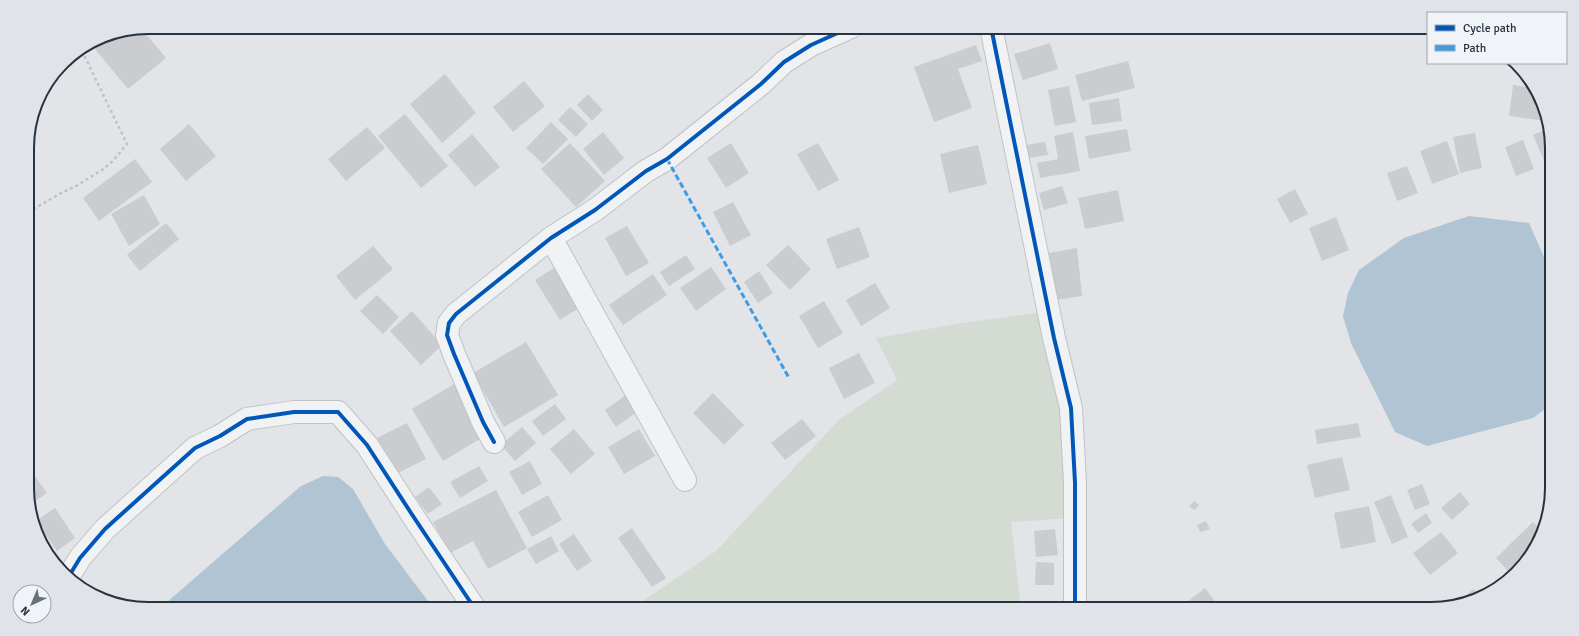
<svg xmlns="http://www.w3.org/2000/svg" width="1579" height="636" font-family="Signika,sans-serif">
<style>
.green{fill:#d3dbd2}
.water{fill:#b0c4d3}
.building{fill:#cacccf}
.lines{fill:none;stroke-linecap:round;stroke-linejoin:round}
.minor-casing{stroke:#c0c2c5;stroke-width:24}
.path{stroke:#c0c3c6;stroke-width:2.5;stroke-dasharray:3 3;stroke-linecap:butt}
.minor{stroke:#f1f2f4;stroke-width:22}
.quiet{stroke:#3d9de3;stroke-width:3;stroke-dasharray:6 3;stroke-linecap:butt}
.cycleway-casing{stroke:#f0f3f7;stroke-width:6}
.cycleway{stroke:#0057b8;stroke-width:4}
.rim{fill:none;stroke:#283341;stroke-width:2}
</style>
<rect width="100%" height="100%" fill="#e2e4e7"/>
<path class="green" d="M1044 312 1060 404 1071 518 1011 522 1021 609H628L637 605 716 551 839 420 897 380 876 338 963 323Z"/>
<path class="water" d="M1469 216 1529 223 1551 273 1552 404 1533 418 1427 446 1395 432 1351 343 1343 316 1348 293 1359 270 1404 238Z
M323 476 338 477 353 489 385 544 434 609H159L301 486Z"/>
<path class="building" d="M912 27H932L914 33Z
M141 28 166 58 128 89 90 43 102 36Z
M1050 43 1058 69 1023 80 1014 54Z
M976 45 982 61 958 69 972 108 934 122 914 67Z
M1128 61 1135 88 1082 101 1075 75Z
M445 74 476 113 442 143 410 104Z
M524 81 545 106 513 132 493 107Z
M1513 85 1533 88 1547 121 1509 116Z
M1069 86 1076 122 1055 126 1048 90Z
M588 94 603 110 592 121 577 105Z
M1119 98 1122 121 1092 125 1089 103Z
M570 107 588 124 576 137 558 120Z
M405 114 448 166 421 188 378 136Z
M551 122 568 139 543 164 526 148Z
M189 124 216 156 186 181 160 149Z
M367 127 385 148 346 181 328 159Z
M1549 128 1551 132V171L1549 172 1533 135Z
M1127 129 1131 151 1089 159 1085 136Z
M603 132 624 158 604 175 583 149Z
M1073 132 1080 171 1040 178 1037 163 1058 159 1054 136Z
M1475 133 1482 168 1460 173 1453 137Z
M472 134 500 167 475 187 448 155Z
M1523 140 1534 169 1516 176 1505 147Z
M1447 141 1459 174 1432 184 1420 151Z
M1045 142 1048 155 1029 158 1026 145Z
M570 143 605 181 576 207 541 169Z
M731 143 749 173 726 188 707 158Z
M818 143 839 180 818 191 797 154Z
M978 145 987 184 949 193 940 154Z
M135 159 152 182 99 221 83 198Z
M1407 166 1418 193 1397 201 1387 173Z
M1062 186 1068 203 1044 210 1039 193Z
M1295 189 1308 214 1290 223 1277 199Z
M1118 190 1124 221 1085 229 1078 198Z
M144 195 160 224 129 246 111 214Z
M733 202 751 235 730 246 713 212Z
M1336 217 1349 250 1322 261 1309 228Z
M166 223 179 239 140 271 127 255Z
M627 226 649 263 626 276 605 238Z
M859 227 870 257 837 269 826 239Z
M788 245 811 269 790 290 766 265Z
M373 246 393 269 355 300 336 276Z
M1077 248 1082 296 1056 300 1049 253Z
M686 255 695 269 669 286 660 272Z
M557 266 582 306 560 320 535 280Z
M711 267 726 289 696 311 680 288Z
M759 271 773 293 758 303 744 282Z
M653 274 667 295 623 325 609 305Z
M875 283 890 308 861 326 846 300Z
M377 295 399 317 383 334 360 311Z
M824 301 843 333 818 348 799 316Z
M412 311 442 345 421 365 390 331Z
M526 342 558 395 504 427 473 373Z
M859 353 875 383 844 399 829 368Z
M454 384 485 436 443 461 412 409Z
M629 393 641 409 616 427 605 410Z
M713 393 744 425 724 445 693 413Z
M555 404 566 419 543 436 532 421Z
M802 419 816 436 785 460 771 443Z
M407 423 426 459 396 474 377 438Z
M1358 423 1361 437 1317 444 1315 430Z
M522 427 536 443 515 461 501 445Z
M574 429 595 454 571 474 550 449Z
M639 429 655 456 624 474 608 447Z
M1342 457 1350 490 1315 498 1307 465Z
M530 461 542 484 522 495 509 472Z
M479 466 488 481 460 498 450 482Z
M29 468 47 493 29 505Z
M1422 484 1430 504 1415 510 1407 490Z
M429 487 442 504 428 514 415 497Z
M496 490 527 548 488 569 473 541 450 553 433 522Z
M1460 492 1470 504 1452 520 1441 508Z
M548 495 562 520 532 537 518 512Z
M1391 495 1408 537 1392 544 1374 502Z
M1194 501 1199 505 1194 510 1189 506Z
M1369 506 1376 542 1341 549 1334 513Z
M55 508 75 538 57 551 36 521Z
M1426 513 1432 523 1418 533 1411 524Z
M1206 521 1210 529 1200 532 1197 525Z
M1533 522 1543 532 1535 547 1509 572 1496 558Z
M632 528 666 578 652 587 618 538Z
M1055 529 1058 555 1036 557 1034 531Z
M1441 532 1458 553 1430 575 1413 553Z
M574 534 592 561 577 571 559 544Z
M551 536 559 551 536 564 527 549Z
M47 544 65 571 64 572 57 568 45 545Z
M1036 562 1054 563V585H1035Z
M1205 588 1221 609H1184L1182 606Z
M1473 589 1481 597 1466 603 1462 599Z"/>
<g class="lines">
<defs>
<path id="minor" d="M991 27 1054 338 1071 408 1075 483V609
M551 238 685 480
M494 442 483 422 454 354 447 335 449 323 456 314 551 238 595 210 646 171 667 159 761 84 784 62 811 45 851 27
M69 576 80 558 105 529 195 448 220 436 247 419 294 412H338L367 445 411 513 475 609"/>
</defs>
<use href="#minor" class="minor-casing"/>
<path class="path" d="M28 212 63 192 76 186 102 170 113 161 127 144 81 49"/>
<use href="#minor" class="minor"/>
<path class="quiet" d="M667 159 789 378"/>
<defs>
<path id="cycleway" d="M991 27 1054 338 1071 408 1075 483V609
M494 442 483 422 454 354 447 335 449 323 456 314 551 238 595 210 646 171 667 159 761 84 784 62 811 45 851 27
M69 576 80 558 105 529 195 448 220 436 247 419 294 412H338L367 445 411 513 475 609"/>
</defs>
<use href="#cycleway" class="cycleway-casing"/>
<use href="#cycleway" class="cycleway"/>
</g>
<path d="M0 0H1579V636H0ZM148 34H1431A114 114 0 0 1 1545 148V488A114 114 0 0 1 1431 602H148A114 114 0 0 1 34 488V148A114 114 0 0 1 148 34Z" fill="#e0e4e8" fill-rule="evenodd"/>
<path class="rim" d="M148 34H1431A114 114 0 0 1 1545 148V488A114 114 0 0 1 1431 602H148A114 114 0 0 1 34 488V148A114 114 0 0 1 148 34Z"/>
<rect x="1427" y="12" width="140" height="52" fill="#f0f3f7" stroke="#a0a6ae"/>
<rect x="1435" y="25" width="20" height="6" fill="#0057b8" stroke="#a0a6ae"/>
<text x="1463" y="32" font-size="12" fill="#283341">Cycle path</text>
<rect x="1435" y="45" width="20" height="6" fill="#3d9de3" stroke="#a0a6ae"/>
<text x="1463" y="52" font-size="12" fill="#283341">Path</text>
<g transform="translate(32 604) rotate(224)"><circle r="19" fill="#f0f3f7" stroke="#a0a6ae"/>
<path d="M0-3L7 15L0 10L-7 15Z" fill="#69717b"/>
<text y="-6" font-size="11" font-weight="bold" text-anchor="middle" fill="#283341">N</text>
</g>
</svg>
